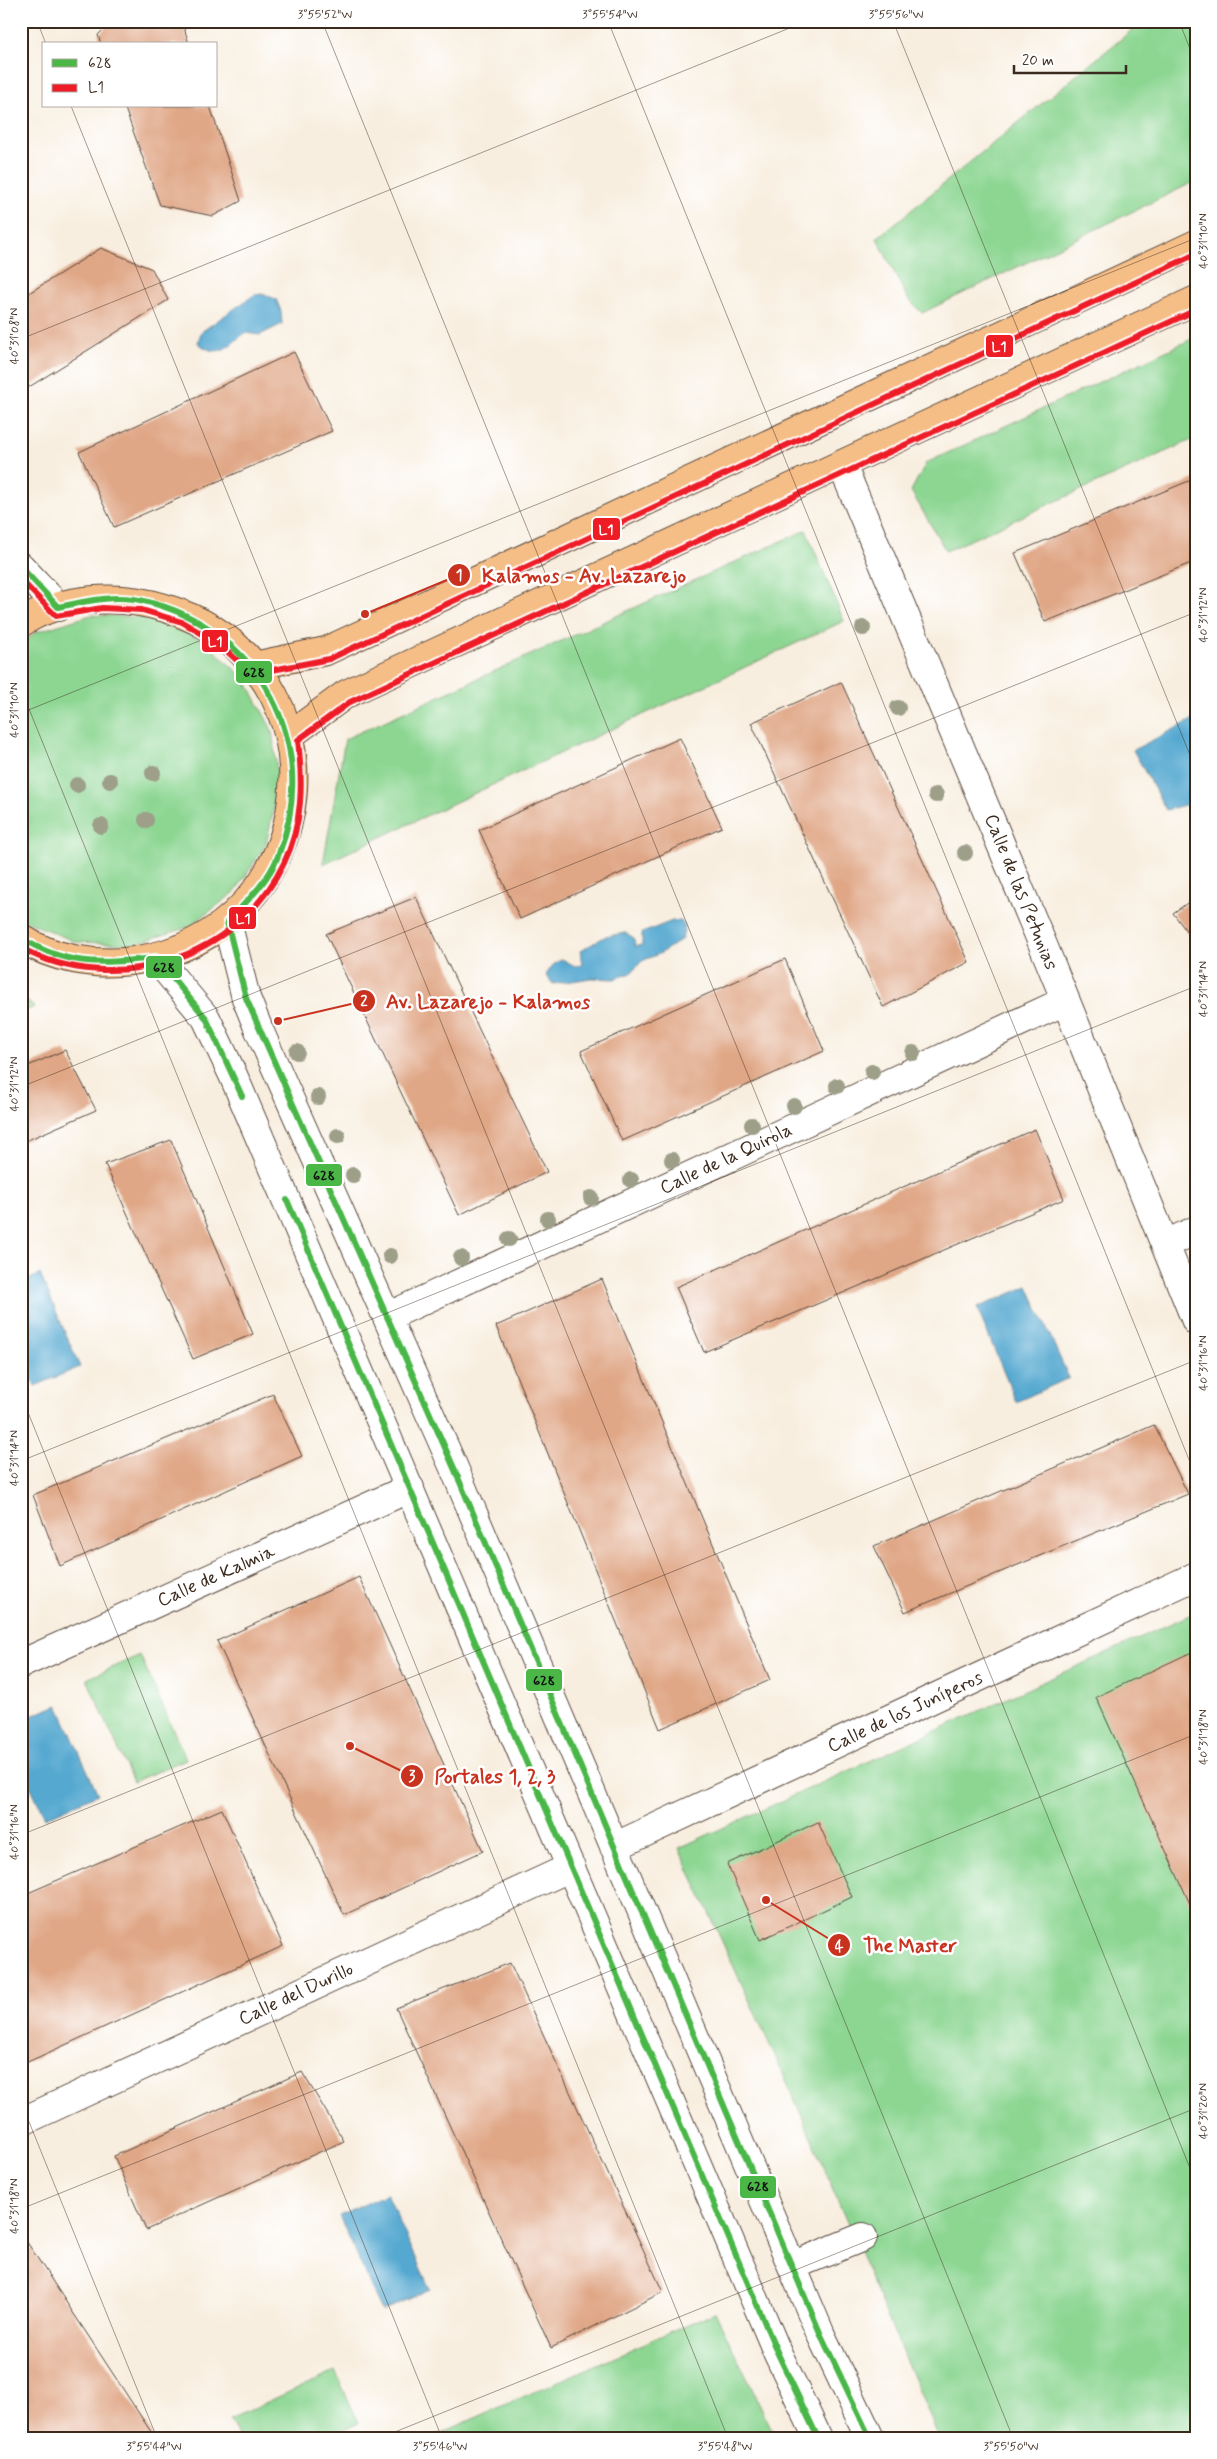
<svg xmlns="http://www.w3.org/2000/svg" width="1217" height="2459" font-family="Mynerve,sans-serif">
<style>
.green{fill:#8cd692;stroke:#648058}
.water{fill:#55a8d0;stroke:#486977}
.building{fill:#e0a787}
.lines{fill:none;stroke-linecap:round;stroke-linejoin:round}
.minor-casing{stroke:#57473b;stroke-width:30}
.major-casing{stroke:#57473b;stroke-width:30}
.minor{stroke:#fff;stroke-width:28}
.major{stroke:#f6be87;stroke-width:28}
.bus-1-casing{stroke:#fff;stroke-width:10}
.bus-2-casing{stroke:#fff;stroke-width:10}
.bus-1{stroke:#4ab747;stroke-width:6}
.bus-2{stroke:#ee1c25;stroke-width:6}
.tree{fill:#9d9f88}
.ticks{fill:none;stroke:#3b2a1e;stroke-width:1;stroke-opacity:0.45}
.labels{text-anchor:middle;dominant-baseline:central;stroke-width:5;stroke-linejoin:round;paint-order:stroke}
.street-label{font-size:19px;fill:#3b2a1e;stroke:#fff}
.leader{fill:none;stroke:#c8321e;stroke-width:2}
.callout-dot{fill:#c8321e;stroke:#fff;stroke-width:2}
.mark-label{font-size:15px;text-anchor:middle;font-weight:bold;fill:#fff}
.callout-label{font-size:20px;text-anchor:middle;font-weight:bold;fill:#c8321e;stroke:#fff;stroke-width:5;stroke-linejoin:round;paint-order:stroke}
.line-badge{stroke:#fff;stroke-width:2}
.badge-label{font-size:14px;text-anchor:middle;font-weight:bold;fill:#fff}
.pale-badge-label{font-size:14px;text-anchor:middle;font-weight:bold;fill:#111}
.neatline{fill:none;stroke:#3b2a1e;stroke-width:2}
.ticks-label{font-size:12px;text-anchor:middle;fill:#3b2a1e}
</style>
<rect width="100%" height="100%" fill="#fff"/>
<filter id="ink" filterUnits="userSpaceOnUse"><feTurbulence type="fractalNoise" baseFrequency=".02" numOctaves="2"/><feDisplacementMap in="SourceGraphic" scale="10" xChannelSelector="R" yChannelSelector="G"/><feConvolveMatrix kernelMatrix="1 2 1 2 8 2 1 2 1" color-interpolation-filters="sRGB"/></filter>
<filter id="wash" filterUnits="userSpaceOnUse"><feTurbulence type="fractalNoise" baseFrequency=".0096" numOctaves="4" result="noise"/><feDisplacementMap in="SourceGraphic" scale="20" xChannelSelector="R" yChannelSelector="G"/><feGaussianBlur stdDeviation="1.12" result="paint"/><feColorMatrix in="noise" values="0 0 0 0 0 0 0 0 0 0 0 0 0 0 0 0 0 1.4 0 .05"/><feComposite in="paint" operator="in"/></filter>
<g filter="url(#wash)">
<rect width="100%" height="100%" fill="#f8eedf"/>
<path class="green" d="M1143 21H1196V181L922 313 908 299 877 238Z
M1196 337V438L946 551 911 491 926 463Z
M806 530 844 621 323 864 345 739Z
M91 615 149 618 203 640 245 679 272 730 279 787 266 844 235 892 189 927 134 944 76 942 21 919V644L36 632Z
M21 997 35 1007 21 1013Z
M1196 1612V2438H939L791 2091 679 1848Z
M140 1655 186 1759 133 1782 87 1679Z
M715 2312 776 2438H430Z
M335 2371 359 2423 326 2438H239L230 2419Z"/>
<path class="water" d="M262 294 276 299 281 311 282 324 260 335 245 333C228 346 219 360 198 343L201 332 254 295Z
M1196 718V772L1192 775 1196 783V802L1166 810 1133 750Z
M672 921H681L685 926 682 939 661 953 642 961 631 973 614 979 591 978 553 984 546 975 553 965 562 959 575 966 582 965 580 951 606 936 626 933 634 938 635 946 642 945V933Z
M40 1274 80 1367 35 1386 21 1355V1283Z
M1028 1286 1069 1378 1016 1402 977 1308Z
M58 1705 98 1794 45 1818 21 1766V1720Z
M387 2194 430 2289 382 2311 339 2216Z"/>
<g id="blocks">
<path class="building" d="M112 21H182L189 44H101L98 35Z
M124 106H210L241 201 213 216 160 205Z
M101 248 152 269 168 300 21 392V298Z
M294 352 332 431 114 527 79 452Z
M1196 478V561L1045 622 1015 553Z
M841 682 969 962 883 1007 751 723Z
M680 738 722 827 520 919 479 830Z
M416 897 547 1172 459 1215 326 934Z
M1196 897V944L1173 913Z
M785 959 824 1051 622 1141 581 1051Z
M65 1050 96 1110 21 1143V1069Z
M1035 1129 1064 1199 704 1352 676 1287Z
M171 1140 253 1334 193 1359 105 1164Z
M602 1279 770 1680 660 1729 496 1326Z
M273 1394 302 1456 60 1566 33 1495Z
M1154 1425 1188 1494 905 1612 874 1546Z
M359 1577 483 1851 344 1915 217 1641Z
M1196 1650V1917L1096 1697Z
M222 1809 283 1946 21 2065V1896Z
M818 1822 852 1897 760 1940 727 1864Z
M510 1963 663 2292 551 2348 396 2008Z
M302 2072 344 2141 146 2230 114 2156Z
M21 2233 155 2438H21Z"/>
</g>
</g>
<g filter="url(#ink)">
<use href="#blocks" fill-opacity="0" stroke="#57473b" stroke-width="1"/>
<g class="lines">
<defs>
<path id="minor" d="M842 465 1043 945 1196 1321
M21 567 58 607
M227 922 246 998 259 1030 454 1468 821 2335 870 2438
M156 958 206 1018 233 1075 778 2354 818 2438
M1166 1244 1196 1230
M387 1317 1065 1001
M21 1664 410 1488
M614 1847 1196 1576
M21 2122 571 1867
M792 2266 863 2237"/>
<path id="major" d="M21 623C62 596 120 594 165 608 354 665 327 934 132 961 96 966 52 959 21 938
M254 666 326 651 1196 244
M289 736 346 694 1196 300"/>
</defs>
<use href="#minor" class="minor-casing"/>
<use href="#major" class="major-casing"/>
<use href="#minor" class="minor"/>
<use href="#major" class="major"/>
<defs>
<path id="bus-1" d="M21 567 58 607C86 601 116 594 144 601 261 628 322 746 278 856 268 882 246 902 227 922L246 998 454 1468 821 2335 870 2438
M21 938C70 968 103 963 156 958L206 1018 242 1096
M287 1200 778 2354 818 2438"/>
<path id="bus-2" d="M21 580 56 616 102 608 142 610 182 622 218 643 252 674 329 659 1196 254
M21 948C114 999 239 958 284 863 303 824 303 782 298 740L350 702 1196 310"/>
</defs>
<use href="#bus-1" class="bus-1-casing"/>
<use href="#bus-2" class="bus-2-casing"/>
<use href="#bus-1" class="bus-1"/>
<use href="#bus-2" class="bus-2"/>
</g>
<g class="tree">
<circle cx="863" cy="628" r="8"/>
<circle cx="898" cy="708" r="8"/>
<circle cx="153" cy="773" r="8"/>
<circle cx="110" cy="781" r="8"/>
<circle cx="77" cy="785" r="8"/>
<circle cx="936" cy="795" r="8"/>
<circle cx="146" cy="820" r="8"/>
<circle cx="101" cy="826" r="8"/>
<circle cx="965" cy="853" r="8"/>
<circle cx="297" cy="1052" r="8"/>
<circle cx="913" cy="1053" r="8"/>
<circle cx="872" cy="1072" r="8"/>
<circle cx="837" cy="1086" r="8"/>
<circle cx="318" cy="1097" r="8"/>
<circle cx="794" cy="1106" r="8"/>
<circle cx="752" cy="1125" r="8"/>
<circle cx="338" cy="1136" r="8"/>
<circle cx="672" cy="1160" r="8"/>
<circle cx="353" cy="1175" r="8"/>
<circle cx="631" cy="1180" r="8"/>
<circle cx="591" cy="1198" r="8"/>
<circle cx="548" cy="1219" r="8"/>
<circle cx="509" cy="1239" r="8"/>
<circle cx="390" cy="1256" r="8"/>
<circle cx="461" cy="1258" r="8"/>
</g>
</g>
<path class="ticks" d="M37 21 46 44M322 21 1196 2183M608 21 1196 1477M893 21 1196 770M1179 21 1196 64M71 106 1013 2438M21 339 807 21M21 689 728 2438M21 713 1196 238M21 1087 1196 612M21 1395 442 2438M21 1461 1196 986M21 1835 1196 1360M21 2102 157 2438M21 2209 1196 1734M380 2438 1196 2108"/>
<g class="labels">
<g class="street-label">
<text transform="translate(1021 892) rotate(68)">Calle de las Petunias</text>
<text transform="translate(726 1159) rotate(-25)">Calle de la Quirola</text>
<text transform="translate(216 1576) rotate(-24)">Calle de Kalmia</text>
<text transform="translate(905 1712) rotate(-25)">Calle de los Juníperos</text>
<text transform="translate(296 1994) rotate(-25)">Calle del Durillo</text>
</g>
</g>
<path class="leader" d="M365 614L459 575M278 1021L364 1001M350 1746L412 1776M766 1900L839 1945"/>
<g class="callout-dot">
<circle cx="365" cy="614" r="5"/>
<circle cx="278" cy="1021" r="5"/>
<circle cx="350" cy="1746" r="5"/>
<circle cx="766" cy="1900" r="5"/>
<circle cx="459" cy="575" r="12"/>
<circle cx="364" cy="1001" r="12"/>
<circle cx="412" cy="1776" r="12"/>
<circle cx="839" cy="1945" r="12"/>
</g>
<g class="mark-label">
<text x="459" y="580">1</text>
<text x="364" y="1006">2</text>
<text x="412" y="1781">3</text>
<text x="839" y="1951">4</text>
</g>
<g class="callout-label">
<text x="584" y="582">Kalamos - Av. Lazarejo</text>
<text x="488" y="1008">Av. Lazarejo - Kalamos</text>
<text x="495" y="1783">Portales 1, 2, 3</text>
<text x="910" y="1952">The Master</text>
</g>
<g class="line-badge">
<rect x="985" y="334" width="29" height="24" rx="5" fill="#ee1c25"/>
<rect x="592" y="517" width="29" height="24" rx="5" fill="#ee1c25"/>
<rect x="201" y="629" width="28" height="24" rx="5" fill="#ee1c25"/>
<rect x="235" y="660" width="38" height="24" rx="5" fill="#4ab747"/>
<rect x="228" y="906" width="29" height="24" rx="5" fill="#ee1c25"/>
<rect x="145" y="955" width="38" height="24" rx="5" fill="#4ab747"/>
<rect x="305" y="1163" width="38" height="24" rx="5" fill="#4ab747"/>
<rect x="525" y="1668" width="38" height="24" rx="5" fill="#4ab747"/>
<rect x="739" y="2175" width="38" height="24" rx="5" fill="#4ab747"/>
</g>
<g class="badge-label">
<text x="999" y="351">L1</text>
<text x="606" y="534">L1</text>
<text x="215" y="646">L1</text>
<text x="243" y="923">L1</text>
</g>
<g class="pale-badge-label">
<text x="254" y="677">628</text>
<text x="164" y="972">628</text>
<text x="324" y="1180">628</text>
<text x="544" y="1685">628</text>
<text x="758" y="2191">628</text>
</g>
<rect width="1217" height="2459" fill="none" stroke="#fff" stroke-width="55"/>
<rect x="42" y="42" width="175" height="65" fill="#ffffff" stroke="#b1aaa5"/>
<rect x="52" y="59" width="25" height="8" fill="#4ab747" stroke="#b1aaa5"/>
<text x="88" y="68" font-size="15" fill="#3b2a1e">628</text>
<rect x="52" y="84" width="25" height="8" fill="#ee1c25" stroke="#b1aaa5"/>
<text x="88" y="92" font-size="15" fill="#3b2a1e">L1</text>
<path d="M1014 65v8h112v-8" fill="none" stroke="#3b2a1e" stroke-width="2.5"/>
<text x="1022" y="65" font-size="15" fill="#3b2a1e" stroke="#ffffff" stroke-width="4" paint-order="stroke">20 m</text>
<rect x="28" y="28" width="1162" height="2404" class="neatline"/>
<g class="ticks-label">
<text x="325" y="18">3°55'52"W</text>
<text x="610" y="18">3°55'54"W</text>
<text x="896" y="18">3°55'56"W</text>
<text transform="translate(1203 241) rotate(-90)" y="4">40°31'10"N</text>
<text transform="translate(14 336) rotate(-90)" y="4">40°31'08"N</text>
<text transform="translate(1203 615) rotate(-90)" y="4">40°31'12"N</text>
<text transform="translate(14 710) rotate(-90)" y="4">40°31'10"N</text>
<text transform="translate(1203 989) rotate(-90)" y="4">40°31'14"N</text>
<text transform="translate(14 1084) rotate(-90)" y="4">40°31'12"N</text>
<text transform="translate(1203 1363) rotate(-90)" y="4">40°31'16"N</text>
<text transform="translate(14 1458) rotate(-90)" y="4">40°31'14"N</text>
<text transform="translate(1203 1737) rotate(-90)" y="4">40°31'18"N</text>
<text transform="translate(14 1832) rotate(-90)" y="4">40°31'16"N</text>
<text transform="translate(1203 2111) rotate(-90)" y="4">40°31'20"N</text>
<text transform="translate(14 2206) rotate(-90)" y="4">40°31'18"N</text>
<text x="154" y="2450">3°55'44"W</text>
<text x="440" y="2450">3°55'46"W</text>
<text x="725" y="2450">3°55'48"W</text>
<text x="1011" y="2450">3°55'50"W</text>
</g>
</svg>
